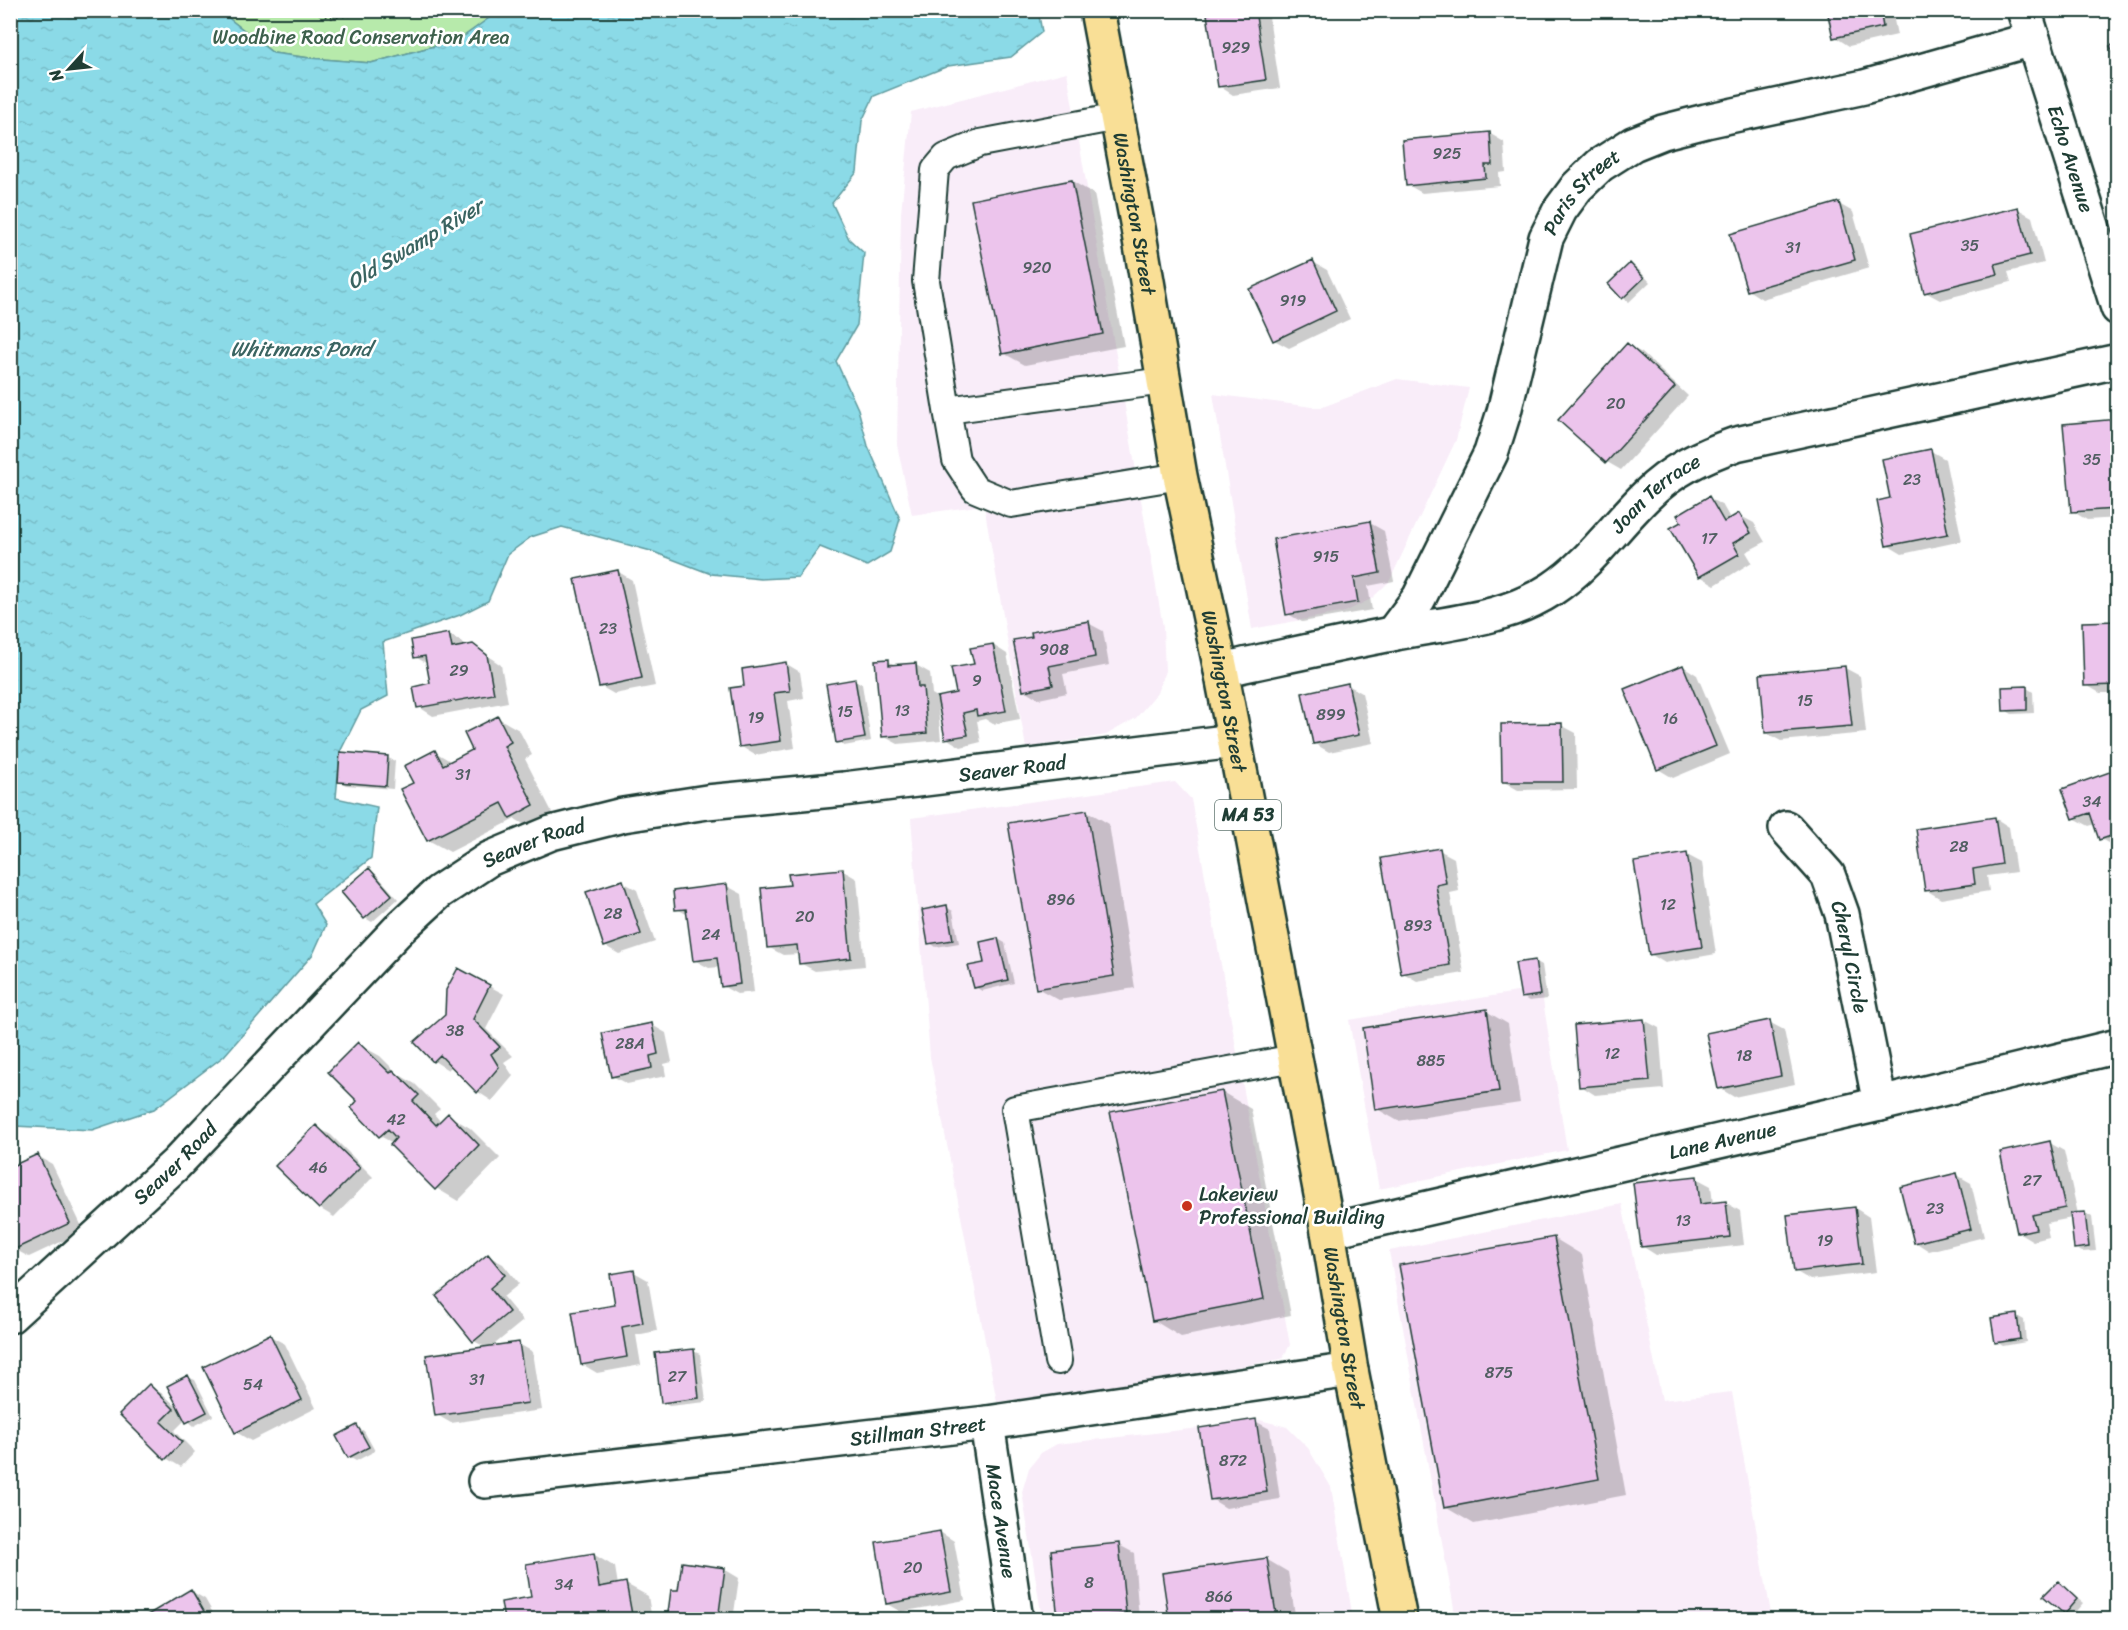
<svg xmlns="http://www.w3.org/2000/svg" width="2128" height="1630" font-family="Sriracha,sans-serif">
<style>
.built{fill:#f9edf9}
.green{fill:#b7eaab;stroke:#6b9470;stroke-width:1.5}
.water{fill:url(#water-ripples);stroke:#609b9f;stroke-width:1.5}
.shadow{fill:#0003}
.building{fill:#ecc4ec;stroke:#1f3d34;stroke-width:1.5}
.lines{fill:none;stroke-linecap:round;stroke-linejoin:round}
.service-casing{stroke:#1f3d34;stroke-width:30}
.minor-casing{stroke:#1f3d34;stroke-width:38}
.primary-casing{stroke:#1f3d34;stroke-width:38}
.path{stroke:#1f3d34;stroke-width:4;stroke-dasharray:1.5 4.5;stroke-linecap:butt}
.service{stroke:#fff;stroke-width:26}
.minor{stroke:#fff;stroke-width:33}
.primary{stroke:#f9df96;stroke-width:33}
.poi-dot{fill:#c8321e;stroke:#fff;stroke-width:2}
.labels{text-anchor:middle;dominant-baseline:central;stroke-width:5;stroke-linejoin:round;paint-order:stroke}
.number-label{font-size:16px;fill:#525f62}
.shield{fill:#fff;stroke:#627771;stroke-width:1.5}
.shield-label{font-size:18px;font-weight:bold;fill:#1f3d34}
.park-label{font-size:20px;fill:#3d604c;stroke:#fff}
.street-label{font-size:20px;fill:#1f3d34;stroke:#fff}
.poi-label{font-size:20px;fill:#1f3d34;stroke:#fff;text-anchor:start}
.water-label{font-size:21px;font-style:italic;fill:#3a6461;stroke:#fff}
</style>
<defs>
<pattern id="water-ripples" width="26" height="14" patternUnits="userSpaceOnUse" patternTransform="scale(1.5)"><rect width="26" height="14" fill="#8bdae7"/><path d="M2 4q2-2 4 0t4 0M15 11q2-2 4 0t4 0" fill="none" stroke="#78bcc7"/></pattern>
</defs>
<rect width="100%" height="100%" fill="#fff"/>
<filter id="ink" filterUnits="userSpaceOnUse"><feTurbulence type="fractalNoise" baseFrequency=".0167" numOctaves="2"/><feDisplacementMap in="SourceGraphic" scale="12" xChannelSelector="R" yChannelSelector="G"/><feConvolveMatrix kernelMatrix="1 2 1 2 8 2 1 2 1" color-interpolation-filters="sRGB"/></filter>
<g filter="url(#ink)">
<path class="built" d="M1067 72 1163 627 1165 671 1157 693 1136 718 1106 735 1026 748 984 505 912 515 897 445 901 213 911 112Z
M1397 379 1469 388 1456 440 1389 582 1371 599 1345 612 1252 629 1213 394 1320 408Z
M1175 782 1191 799 1290 1345 1282 1359 1270 1361 1182 1377 997 1402 930 1057 911 818Z
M1541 988 1567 1150 1379 1189 1349 1020Z
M1622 1204 1662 1400 1732 1392 1772 1619H1456L1389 1251Z
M1256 1419 1287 1427 1308 1448 1331 1487 1353 1619H1042L1022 1492 1029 1468 1041 1453 1057 1444 1199 1428Z"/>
<path class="green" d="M222 11H500L460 39 371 63 310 58 273 53 231 20Z"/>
<path class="water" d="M11 10 222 11 231 20 273 53 310 58 371 63 460 39 500 10H1038L1042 32 1011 57 948 66 874 96 862 121 857 172 832 203 849 239 864 253 857 325 836 361 858 409 868 446 900 519 890 552 867 566 820 547 798 577 761 579 711 574 651 551 562 527 531 537 508 554 488 601 460 615 383 642 388 696 361 710 340 752 336 798 377 807 371 858 313 904 326 925 313 954 224 1056 154 1109 92 1130 14 1126 11 1127Z"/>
<path class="shadow" d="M1243 10H1258L1269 17 1280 88 1233 95 1219 86Z
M1829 10H1892L1897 35 1849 46 1835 37Z
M1489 133 1504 142 1506 172 1499 173 1500 186 1422 193 1408 185Z
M1072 181 1094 194 1124 346 1025 365 1003 353Z
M1839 204 1853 212 1869 268 1762 299 1748 290Z
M2018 209 2032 217 2044 263 2008 272 2011 282 1940 300 1925 292Z
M1313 262 1327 270 1350 319 1289 348 1274 340Z
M1631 265 1637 268 1650 282 1629 302 1623 298Z
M1627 345 1642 353 1688 396 1621 470 1607 462 1560 420Z
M2118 421V518L2087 520 2072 511Z
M1931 451 1945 459 1962 541 1902 554 1887 545 1892 499Z
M1709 498 1723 506 1731 520 1739 515 1754 523 1765 542 1746 552 1752 562 1715 585 1700 576 1672 528 1683 523Z
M1370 523 1384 531 1394 581 1368 586 1372 610 1302 622 1288 614Z
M617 571 632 580 655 686 614 694 600 686Z
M2118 622V693H2100L2086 685Z
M1088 623 1103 631 1109 665 1063 674 1067 693 1039 699 1024 690Z
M449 634 463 643 464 647 473 646 501 665 508 702 433 716 419 707 432 684 428 664 415 657Z
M993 645 1007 654 1020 719 993 724 985 719 977 721 981 742 961 747 946 738 940 707 938 708 941 740 898 744 883 736 888 661 897 666 916 665 930 673 932 694 937 697 957 694 975 665Z
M785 663 800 672 804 698 788 701 795 748 755 755 740 746 746 688Z
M1683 666 1697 675 1730 754 1673 778 1658 769Z
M1845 668 1860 676 1866 733 1781 741 1766 733Z
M855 680 862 684 871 741 844 746 837 742Z
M1348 685 1362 693 1373 743 1329 752 1315 744Z
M2027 688 2033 692 2034 713 2012 714 2005 710Z
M498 718 519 730 532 755 525 759 555 818 532 829 515 819 450 852 428 840 415 783 435 752 452 762 474 751Z
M1561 725 1576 733 1577 789 1518 790 1504 782Z
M341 754 388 758 395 761 393 789 346 785 339 781Z
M2118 771 2116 847H2115L2101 839 2095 824 2089 826 2074 818Z
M1087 811 1109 824 1135 988 1059 1000 1037 988Z
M1995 818 2009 827 2016 872 1987 876 1989 891 1941 899 1926 890Z
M1439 850 1454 858 1459 891 1450 893 1464 973 1417 981 1403 973Z
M1687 855 1702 863 1716 954 1665 963 1650 954Z
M369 870 376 874 398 899 372 922 365 918Z
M842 870 857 879 865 966 815 971 800 963V954L783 955 768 947 791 887Z
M623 882 637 890 655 942 619 954 605 946Z
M727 886 742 894 754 992 737 994 722 986 720 967 709 968 694 960 688 915 677 909Z
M946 907 953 911 959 943 936 947 930 943Z
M998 939 1005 943 1014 983 982 991 975 987Z
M1535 961 1542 965 1547 999 1529 1001 1522 997Z
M459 970 504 994 486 1029 513 1056 504 1062 513 1076 492 1101 478 1092 452 1066 448 1070 434 1061Z
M1486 1011 1508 1024 1520 1103 1398 1121 1377 1109Z
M1644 1020 1659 1028 1664 1089 1595 1095 1581 1086Z
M1769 1022 1784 1030 1795 1084 1734 1097 1719 1088Z
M652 1025 666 1033 672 1062 664 1064 666 1076 627 1084 612 1076Z
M358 1044 380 1056 398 1074 415 1084 440 1109 434 1114 441 1122 448 1115 470 1128 500 1158 458 1201 436 1188 393 1143 380 1136 353 1108 359 1101Z
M1222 1092 1251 1109 1291 1315 1181 1337 1153 1320Z
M316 1127 331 1135 373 1177 334 1217 319 1208Z
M2050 1143 2064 1151 2078 1214 2085 1213 2092 1217 2096 1251 2082 1252 2075 1248 2072 1218 2046 1223 2049 1237 2033 1241 2018 1232Z
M38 1156 52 1164 84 1231 29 1257 14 1249 13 1245 10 1247V1233Z
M1957 1175 1971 1183 1984 1237 1929 1251 1915 1242Z
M1696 1178 1711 1186 1713 1204 1725 1202 1740 1211 1744 1245 1656 1255 1642 1246Z
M1855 1208 1869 1217 1876 1272 1810 1280 1795 1271Z
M1554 1238 1582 1255 1626 1495 1474 1524 1445 1507Z
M488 1256 503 1264 519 1284 503 1297 523 1321 490 1348 519 1344 533 1352 542 1410 451 1423 437 1415 487 1348 474 1341Z
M634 1272 648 1280 657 1331 636 1335 641 1365 597 1373 582 1364 617 1306Z
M2017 1316 2024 1320 2026 1342 2003 1346 1996 1342Z
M270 1336 285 1344 316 1408 251 1441 236 1432Z
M693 1351 700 1354 706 1402 669 1406 662 1402Z
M188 1377 195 1380 213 1416 194 1426 186 1419 174 1431 195 1452 181 1467 166 1458 149 1386 163 1394 181 1411Z
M1255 1421 1270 1429 1280 1499 1226 1508 1211 1499Z
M357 1427 364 1431 375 1451 356 1461 349 1457Z
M940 1532 954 1541 965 1600 901 1612 887 1604Z
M1119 1545 1134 1553 1139 1620 1059 1619Z
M593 1554 615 1567 618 1585 626 1584 648 1596 652 1620H505Z
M1266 1559 1288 1572 1296 1620H1171Z
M724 1569 739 1578 733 1620H669L680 1592Z
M2058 1583 2083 1603 2071 1617 2065 1613Z
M191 1591 205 1599 217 1620H147Z"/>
<path class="building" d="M1232 10H1255L1266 80 1218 87 1207 14Z
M1827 10H1880L1883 27 1833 38Z
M2118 43V68L2110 46Z
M1490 132 1492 165H1485L1486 178 1406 186 1402 140Z
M1072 180 1103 334 1002 354 971 200Z
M1839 202 1855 260 1747 291 1730 234Z
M2018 207 2030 255 1995 264 1998 274 1924 293 1910 234Z
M1313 260 1336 311 1273 341 1249 289Z
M1630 263 1644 278 1622 299 1608 284Z
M1627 343 1675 387 1606 463 1558 420Z
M2118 419V495H2115L2116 509 2071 512 2063 424Z
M1931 449 1948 534 1886 546 1877 501 1890 498 1882 459Z
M1709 496 1724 522 1739 513 1751 533 1733 543 1739 554 1699 577 1670 528 1681 522 1677 515Z
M1370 521 1380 573 1354 578 1358 602 1286 615 1273 539Z
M618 570 642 678 599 687 575 579Z
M1089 621 1095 657 1049 666 1053 685 1023 691 1013 640 1032 637 1031 632Z
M2118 621V685L2084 686 2082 622Z
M449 633 452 648 473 644 487 655 494 694 417 708 413 687 430 683 425 656 414 658 411 640Z
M993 644 1006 711 977 716 976 710 963 713 968 735 945 739 937 697 956 693 951 668 974 664 970 648Z
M889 659V665L916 663 918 687H923L927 733 882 737 875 660Z
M786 662 790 691 774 693 781 741 739 747 730 688 744 686 742 669Z
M1683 665 1716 746 1657 770 1624 689Z
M1845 666 1852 726 1765 733 1760 674Z
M855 679 865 738 836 743 826 684Z
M1348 683 1359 735 1313 744 1302 693Z
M2027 686V710L2003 711 2002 687Z
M498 716 511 742 504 746 534 805 510 818 502 803 427 841 400 789 413 783 404 766 435 750 443 765 472 750 464 733Z
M1562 723 1563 782H1502L1501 724Z
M340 752 388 756 386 786 338 782Z
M2118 769V854L2111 836 2099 840 2090 813 2073 819 2062 789Z
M1087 810 1114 976 1036 989 1008 823Z
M1995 817 2002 864 1973 869 1975 884 1925 891 1916 829Z
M1440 848 1446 883 1436 885 1450 965 1401 974 1381 858Z
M1687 853 1702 947 1649 955 1634 862Z
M369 868 392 895 364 919 341 892Z
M843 869 851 958 799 964 797 945 767 948 761 888 790 885 788 874Z
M623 880 641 934 604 947 586 892Z
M727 884 740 984 721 987 717 958 693 961 686 909 675 910 673 891Z
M947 905 953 940 928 944 922 910Z
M998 938 1008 980 974 988 968 966 984 963 980 942Z
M1535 960 1540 995 1521 998 1515 963Z
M458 968 490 985 473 1019 500 1047 491 1054 499 1067 477 1093 440 1055 433 1062 414 1042 445 1015 446 990Z
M1487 1009 1499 1091 1375 1110 1363 1028Z
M1644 1019 1650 1081 1579 1087 1574 1025Z
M1770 1020 1781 1076 1718 1089 1706 1033Z
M652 1023 658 1054 650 1056 652 1068 611 1077 602 1033Z
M358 1042 390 1073 393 1070 419 1095 413 1101 436 1125 448 1113 479 1145 435 1190 390 1145 396 1138 388 1129 379 1137 351 1108 357 1101 328 1072Z
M1222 1091 1264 1299 1152 1321 1110 1112Z
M316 1125 360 1168 319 1209 275 1166Z
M2050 1141 2065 1208 2032 1215 2036 1229 2017 1233 2000 1152Z
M38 1154 70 1223 13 1250 10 1244V1167Z
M1957 1173 1971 1229 1914 1243 1900 1187Z
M1697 1176 1700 1204 1726 1201 1730 1237 1641 1247 1633 1183Z
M1855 1207 1862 1264 1794 1272 1787 1215Z
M2085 1212 2089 1247 2074 1249 2070 1213Z
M1554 1237 1599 1479 1444 1508 1399 1265Z
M488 1254 505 1275 490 1288 509 1312 473 1342 436 1296Z
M634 1270 643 1323 622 1327 627 1357 581 1365 572 1312 615 1305 610 1274Z
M2017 1314 2020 1339 1995 1343 1991 1318Z
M270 1334 302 1400 235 1433 203 1367Z
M519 1342 528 1403 435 1416 426 1355Z
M694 1349 699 1398 661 1403 655 1353Z
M188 1375 207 1412 186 1423 167 1386Z
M149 1384 174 1409 161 1422 182 1442 165 1460 119 1414Z
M1256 1419 1267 1492 1210 1500 1199 1428Z
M357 1425 369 1447 348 1458 336 1436Z
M940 1531 951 1592 886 1604 876 1542Z
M1119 1543 1126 1614 1058 1620 1051 1550Z
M594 1553 599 1587 626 1582 633 1620H504L501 1602 531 1597 526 1564Z
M1267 1558 1277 1620H1169L1162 1573Z
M682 1562 725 1568 718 1620H667L671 1590H678Z
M2058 1581 2077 1599 2064 1614 2043 1596Z
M191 1589 209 1620H146L144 1617Z"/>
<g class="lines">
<defs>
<path id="service" d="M1164 381 947 410 956 460 975 489 1011 504 1180 476
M947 410 926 281 935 170 946 157 980 143 1118 117
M1058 1361 1015 1109 1295 1058"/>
<g id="minor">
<path id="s1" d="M2024 10 2118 308"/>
<path id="s2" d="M1392 634 1419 598 1491 453 1504 412 1546 238 1560 210 1577 187 1600 165 1633 144 1663 132 1706 121 1864 87 2033 39"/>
<path id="s3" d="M1221 670C1278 658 1334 645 1391 634 1447 622 1503 621 1552 589 1589 565 1615 526 1646 496 1672 470 1702 456 1736 444L2118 361"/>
<path id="s4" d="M1786 828 1828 875 1842 914 1880 1104"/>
<path id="s5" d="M1328 1231 1880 1104 2118 1046"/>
<path id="s6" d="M10 1316 176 1164 399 929 439 892 489 859 551 833 623 815 707 802 844 789 1234 741"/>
<path id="s7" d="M987 1423 1016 1620"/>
<path id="s8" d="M485 1481 987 1423 1351 1370"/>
</g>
<g id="primary">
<path id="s9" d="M1097 10 1138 228 1180 476 1221 670 1328 1231 1351 1370 1400 1620"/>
</g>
</defs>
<use href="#service" class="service-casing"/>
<use href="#minor" class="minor-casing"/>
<use href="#primary" class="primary-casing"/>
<path class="path" d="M308 10 330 17 386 10"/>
<use href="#service" class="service"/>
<use href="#minor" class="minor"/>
<use href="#primary" class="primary"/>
</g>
</g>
<circle class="poi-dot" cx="1187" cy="1206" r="6"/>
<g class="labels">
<g class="number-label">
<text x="1236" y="47">929</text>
<text x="1447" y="153">925</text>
<text x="1970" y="245">35</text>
<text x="1793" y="247">31</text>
<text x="1037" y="267">920</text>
<text x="1293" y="300">919</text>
<text x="1616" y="403">20</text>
<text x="2092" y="459">35</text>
<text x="1912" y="479">23</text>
<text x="1709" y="538">17</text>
<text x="1326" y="556">915</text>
<text x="608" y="628">23</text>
<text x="1054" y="649">908</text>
<text x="459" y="670">29</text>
<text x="977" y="680">9</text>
<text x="1805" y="700">15</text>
<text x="902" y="710">13</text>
<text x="845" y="711">15</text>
<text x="1331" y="714">899</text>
<text x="756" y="717">19</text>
<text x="1670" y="718">16</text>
<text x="463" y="774">31</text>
<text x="2092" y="801">34</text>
<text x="1959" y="846">28</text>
<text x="1061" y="899">896</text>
<text x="1668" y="904">12</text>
<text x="613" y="913">28</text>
<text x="805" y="916">20</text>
<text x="1418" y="925">893</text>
<text x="711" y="934">24</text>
<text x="455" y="1030">38</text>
<text x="630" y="1043">28A</text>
<text x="1612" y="1053">12</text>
<text x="1744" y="1055">18</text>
<text x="1431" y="1060">885</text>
<text x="396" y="1119">42</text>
<text x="318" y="1167">46</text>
<text x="2032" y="1180">27</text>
<text x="1935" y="1208">23</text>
<text x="1683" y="1220">13</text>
<text x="1825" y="1240">19</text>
<text x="1499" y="1372">875</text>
<text x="677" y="1376">27</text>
<text x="477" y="1379">31</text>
<text x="253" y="1384">54</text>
<text x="1233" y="1460">872</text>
<text x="913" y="1567">20</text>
<text x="1089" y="1582">8</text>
<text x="564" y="1584">34</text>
<text x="1219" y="1596">866</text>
</g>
<rect class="shield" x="1215" y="800" width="66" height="30" rx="4.5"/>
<g class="shield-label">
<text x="1248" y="815">MA 53</text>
</g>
<g class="park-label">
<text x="361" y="37">Woodbine Road Conservation Area</text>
</g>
<g class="street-label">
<text stroke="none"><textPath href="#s1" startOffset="156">Echo Avenue</textPath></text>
<text stroke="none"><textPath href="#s2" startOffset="488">Paris Street</textPath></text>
<text stroke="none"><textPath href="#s9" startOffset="207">Washington Street</textPath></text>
<text stroke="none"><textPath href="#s3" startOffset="484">Joan Terrace</textPath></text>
<text stroke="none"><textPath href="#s9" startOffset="693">Washington Street</textPath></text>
<text stroke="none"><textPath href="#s6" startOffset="1197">Seaver Road</textPath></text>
<text stroke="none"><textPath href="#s6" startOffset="711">Seaver Road</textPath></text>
<text stroke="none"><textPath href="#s4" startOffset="148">Cheryl Circle</textPath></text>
<text stroke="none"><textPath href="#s5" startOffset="405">Lane Avenue</textPath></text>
<text stroke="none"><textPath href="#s6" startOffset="225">Seaver Road</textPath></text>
<text stroke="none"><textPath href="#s9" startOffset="1341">Washington Street</textPath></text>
<text stroke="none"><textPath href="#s8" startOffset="436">Stillman Street</textPath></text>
<text stroke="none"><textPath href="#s7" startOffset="99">Mace Avenue</textPath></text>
</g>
<g class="poi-label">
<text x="1199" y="1194">Lakeview<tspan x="1199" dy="23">Professional Building</tspan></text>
</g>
<g class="water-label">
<text transform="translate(415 244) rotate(-31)">Old Swamp River</text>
<text x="301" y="349">Whitmans Pond</text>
</g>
</g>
<rect width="2128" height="1630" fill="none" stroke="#fff" stroke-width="36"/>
<rect x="18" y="18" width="2092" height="1594" fill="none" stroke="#1f3d34" stroke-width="2" filter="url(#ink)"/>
<g transform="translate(69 69) rotate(243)" stroke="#ffffff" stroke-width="4.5" paint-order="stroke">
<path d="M0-4.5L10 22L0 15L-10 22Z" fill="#1f3d34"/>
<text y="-9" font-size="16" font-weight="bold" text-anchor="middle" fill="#1f3d34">N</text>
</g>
</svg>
